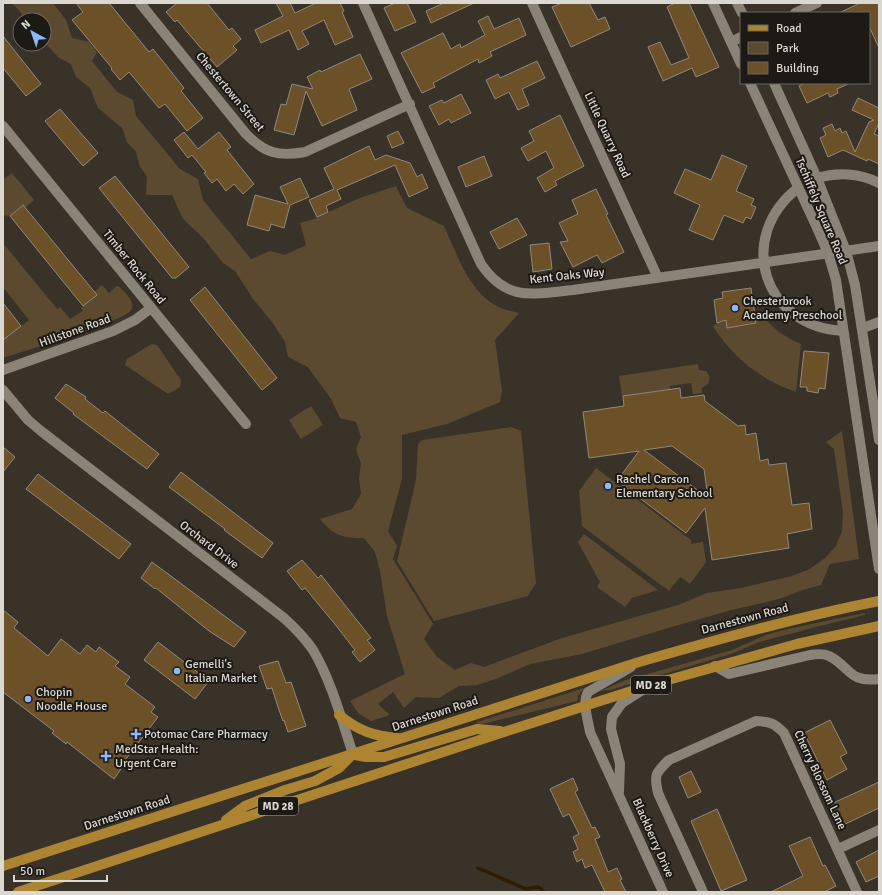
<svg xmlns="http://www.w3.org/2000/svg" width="882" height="895" font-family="Signika,sans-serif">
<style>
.green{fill:#5c4a30}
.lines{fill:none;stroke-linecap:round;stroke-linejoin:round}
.stream{stroke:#2f1d00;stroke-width:3.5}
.building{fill:#6b5028;stroke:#91897e;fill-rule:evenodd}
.street{stroke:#8a8378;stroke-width:10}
.secondary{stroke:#8a8378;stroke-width:10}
.primary{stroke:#ad8532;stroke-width:10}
.poi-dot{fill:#89bafc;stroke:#1d1a16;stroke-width:1.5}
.labels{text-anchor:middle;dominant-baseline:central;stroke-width:4;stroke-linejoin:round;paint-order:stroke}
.shield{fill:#1d1a16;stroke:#a29e99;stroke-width:1}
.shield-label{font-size:11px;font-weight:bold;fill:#dbd7d1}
.street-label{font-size:12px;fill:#dbd7d1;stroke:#1d1a16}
.poi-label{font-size:12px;fill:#dbd7d1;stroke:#1d1a16;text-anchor:start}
</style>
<rect width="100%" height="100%" fill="#393229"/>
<path class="green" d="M11 3H53L66 20 72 38 89 42 97 52 92 61 117 92 133 100 136 116 180 169 198 179 203 200 251 259 270 251 285 255 306 245 300 223 314 219 357 199 396 186 407 208 444 226C456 252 466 284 490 302 498 308 510 311 519 313L495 340 502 391 500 402 447 424 402 435V479L388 531 397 546 393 559 433 624 424 639 437 657 455 670 471 663 484 667 562 638 678 605 707 593 741 588 792 576 810 569 825 558 836 546 842 531 843 513 834 449 826 442 842 431 859 559 830 564 821 585 803 590 779 599 728 611 668 628 582 654 530 664 496 679 477 685 459 686 439 698 416 697 404 708 393 692 378 704 390 715 371 721 358 713 350 701 405 674 387 616 380 571 375 552 364 538C344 538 333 536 320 519L352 509 361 494 359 478 361 464 356 449 361 437 356 422 340 418 331 399 308 367 288 357 285 342 272 322 253 299 235 271 223 263 204 239 183 219 172 195H146L147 176 140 167 136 152 127 142 122 128 98 108 90 88 76 77 71 64 59 58 44 42V20H26L18 9Z
M12 173 34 200 25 208 22 205 8 217 6 215 3 217V185L4 184 3 180Z
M3 243 57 309 60 307 70 319 83 311 81 308 95 296 93 293 102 285 109 293 117 286 120 287C125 293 136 302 131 310 126 321 21 352 3 358V335L6 338 29 320 3 287Z
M763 316C773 329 787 338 801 344L796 392C760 379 733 358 713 326L718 323 726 321 727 328 750 325 755 317Z
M152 344 157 345 181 380 180 387 168 394 125 365 127 359Z
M698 364 699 370 706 371 710 377 708 384 702 388V393L693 394 691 383 670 386V389L622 396 619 376Z
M311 406 323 425 301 439 289 420Z
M511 427 521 431 536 583 528 596 434 621 397 561 416 480 418 444 422 440Z
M596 468 691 540V544L703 542 706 562 690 584 680 577 669 591 582 526 579 491Z
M584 534 658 590 632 598 625 607 597 587 600 582 578 542Z
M864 613 865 614V615L816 627 759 642 731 654 610 690 601 691 623 681 732 650 766 635 783 630Z
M587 687C581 691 578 694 577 701L478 725 477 722Z"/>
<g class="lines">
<path class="stream" d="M478 868 526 889 538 887 544 892"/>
</g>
<path class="building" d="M76 3H109L149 52 153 49 165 64 184 88 181 91 203 118 187 131 165 104 159 108 129 72 120 80 111 69 112 68 72 20 83 12Z
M177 3H207L229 30 232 28 241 39 233 46 237 50 217 67 177 20 175 22 166 12Z
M276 3H290L295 13 316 3H340L344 11 342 12 353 37 335 45 324 20 302 31 309 44 298 50 289 30 261 43 255 30 283 16Z
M395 3H407L416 22 395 31 384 8Z
M444 3H474L431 23 426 11Z
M562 3H589L598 20 605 17 610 29 571 47 552 7Z
M675 3H689L719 67 696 77 692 68 663 81 648 47 660 42 671 65 689 58 667 7Z
M860 3H879V48L869 26V13H839Z
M488 16 494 29 519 18 526 35 490 52 492 56 479 63 478 59 433 83 435 87 422 93 401 53 443 33 451 49 460 44 461 48 485 35 478 21Z
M3 36 41 84 26 96 3 68Z
M360 54 372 79 349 89 357 110 322 126 306 91 294 135 274 130 281 104 286 105 292 84 313 89 307 77 320 70 321 72Z
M537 61 545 78 522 89 529 105 518 110 509 92 495 99 486 80 498 74 500 78Z
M805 83H850L837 89 838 93 830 97 828 93 807 103 799 86Z
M461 94 471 113 451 123 449 119 439 125 429 106 442 100 444 103Z
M858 98 879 108V123L874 134 879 136V164L868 159 867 161 843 150 828 157 820 138 826 135 823 128 832 124 835 131 840 128 842 133 846 131 855 152 869 122 874 120 852 110Z
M60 109 98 153 83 166 45 121Z
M560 115 584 166 555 181 557 185 545 192 537 178 554 168 546 151 528 161 521 148 534 141 529 131Z
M398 131 404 143 392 148 387 136Z
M184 132 198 149 219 132 231 147 227 150 254 184 243 194 234 184 226 191 217 179 212 183 204 173 206 172 192 155 188 158 174 140Z
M369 146 375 160 386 155 410 163 417 177 422 174 428 188 409 197 395 165 337 190 341 199 326 206 328 212 317 217 309 200 334 189 324 168Z
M722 155 747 166 736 191 754 199 751 205 756 207 751 219 746 217 743 223 724 215 713 240 689 230 700 205 674 193 685 169 711 180Z
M484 156 492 176 466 187 458 167Z
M115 176 189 267 176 278H172L99 188Z
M300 178 309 197 290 205 284 228 271 224 269 231 247 225 255 195 288 204 280 187Z
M596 189 608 214 606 215 624 252 602 263 597 255 573 267 560 242 568 241 559 223 578 214 572 200Z
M23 205 97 295 83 306 10 216Z
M517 218 527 235 499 249 490 232Z
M549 243 552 269 533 272 530 245Z
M205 287 277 378 262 390 190 300Z
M751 288 756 323 727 328 726 320 717 323 714 300 723 298 722 292Z
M3 303 21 326 3 340Z
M804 351 829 353 825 389 819 388 818 393 807 391V387H800Z
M66 384 86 397 85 399 103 413 105 411 159 454 147 469 73 414 74 413 55 398Z
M680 388 681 398 704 395 705 401 738 426 745 425 746 435 756 433 760 461 768 459 769 465 786 463 792 505 809 503 812 529 787 534 789 548 712 560 705 508 686 533 617 481 639 451 589 458 583 412 624 406 623 396ZM672 446 704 469 708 498 644 450Z
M3 447 15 457 3 472Z
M181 472 273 543 262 558 224 530 225 529 169 487Z
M38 474 131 544 119 559 26 489Z
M302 560 318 578 321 575 371 638 367 640 375 650 360 662 352 652 355 650 334 623 305 588 302 590 287 571Z
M152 562 246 632 234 647 209 631 156 588 155 589 141 578Z
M3 610 18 622 14 628 48 656 61 639 80 654 87 645 96 652 99 647 119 662 115 666 130 677 125 684 155 707 151 712 158 717 119 768 121 769 114 779 67 742 66 744 52 733 54 731 3 692Z
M158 642 209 681 195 699 144 660Z
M278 661 286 683 291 682 306 726 288 732 284 720 283 721 279 710 272 688 267 689 259 666Z
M830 720 847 753 840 757 847 769 827 780 804 733Z
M691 771 701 792 688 798 679 777Z
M573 778 578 790 575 792 592 828 595 827 600 837 595 839 608 872 617 868 622 879 620 880 626 892H605L592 865 585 868 582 859 577 862 573 852 578 849 573 837 579 834 569 814 563 817 550 789Z
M879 782V808L841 826 831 804Z
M717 809 747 880 721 891 691 821Z
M810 837 823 866 825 865 836 886 824 892H771L803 876 789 846Z
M879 850V876L866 882 856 862Z"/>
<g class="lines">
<path class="street" d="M140 3 246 134C265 153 278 157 305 152L410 104
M363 3 481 264C507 302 532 294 573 290L879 246
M532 3 658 278
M795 13 817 3
M731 42 741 37
M3 126 246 424
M817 178C837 172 860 173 879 183
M798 188C735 237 763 327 843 331
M863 328 879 322
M3 370 113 331 135 320 151 308
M3 390 28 420 41 431 284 618C295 628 305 638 313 650 331 680 342 721 353 754
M715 666 729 674 810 655C816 654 823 653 829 656 851 667 848 683 879 679
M631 667 588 692C582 702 588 720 590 732L663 892
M619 792 620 764 611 729 612 717 622 703 644 689
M838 849 879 830
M703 892 658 793C654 775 655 773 669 760L756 721C771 722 774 723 784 733L857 892"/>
<path class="secondary" d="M713 3 741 64
M737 3 742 13
M750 83 818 230 828 253 836 280 879 569
M774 83 817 178 846 251 855 285 879 440"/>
<path class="primary" d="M339 715C359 731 373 736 398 738
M355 755 366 757H384L477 729 500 731
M226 820 245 806 285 790 315 781 339 768 351 756
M3 866 639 662C719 639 798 617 879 601
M18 892 507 731 650 685 797 644 879 626"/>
</g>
<g class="poi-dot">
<circle cx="735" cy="308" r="4"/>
<circle cx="608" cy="486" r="4"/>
<circle cx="177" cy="671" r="4"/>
<circle cx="28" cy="699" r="4"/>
<path d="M134 728h4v4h4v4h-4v4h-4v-4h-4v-4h4z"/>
<path d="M104 750h4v4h4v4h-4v4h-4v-4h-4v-4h4z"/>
</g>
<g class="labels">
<g class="shield">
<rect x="631" y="676" width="40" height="18" rx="3"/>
<rect x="258" y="797" width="40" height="18" rx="3"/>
</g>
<g class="shield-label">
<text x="651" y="685">MD 28</text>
<text x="278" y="806">MD 28</text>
</g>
<g class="street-label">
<text transform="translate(230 92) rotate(50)">Chestertown Street</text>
<text transform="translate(607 135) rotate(65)">Little Quarry Road</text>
<text transform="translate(821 211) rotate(67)">Tschiffely Square Road</text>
<text transform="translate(134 267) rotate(51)">Timber Rock Road</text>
<text transform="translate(567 276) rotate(-6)">Kent Oaks Way</text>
<text transform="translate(75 331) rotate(-20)">Hillstone Road</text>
<text transform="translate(209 545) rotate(37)">Orchard Drive</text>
<text transform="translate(745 619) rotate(-15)">Darnestown Road</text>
<text transform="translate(435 714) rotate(-18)">Darnestown Road</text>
<text transform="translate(820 780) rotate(65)">Cherry Blossom Lane</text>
<text transform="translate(127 813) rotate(-18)">Darnestown Road</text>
<text transform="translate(653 838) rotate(66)">Blackberry Drive</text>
</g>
<g class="poi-label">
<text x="743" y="301">Chesterbrook<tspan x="743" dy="14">Academy Preschool</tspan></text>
<text x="616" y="479">Rachel Carson<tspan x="616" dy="14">Elementary School</tspan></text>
<text x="185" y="664">Gemelli's<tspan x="185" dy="14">Italian Market</tspan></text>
<text x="36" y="692">Chopin<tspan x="36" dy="14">Noodle House</tspan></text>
<text x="144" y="734">Potomac Care Pharmacy</text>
<text x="115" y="749">MedStar Health:<tspan x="115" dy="14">Urgent Care</tspan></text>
</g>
</g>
<rect width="882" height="895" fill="none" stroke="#dbd7d1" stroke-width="8"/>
<rect x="740" y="12" width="130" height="72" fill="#1d1a16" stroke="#696661"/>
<rect x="748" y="25" width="20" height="6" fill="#ad8532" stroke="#696661"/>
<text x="776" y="32" font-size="12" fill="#dbd7d1">Road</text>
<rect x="748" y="42" width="20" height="12" fill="#5c4a30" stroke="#696661"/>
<text x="776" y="52" font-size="12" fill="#dbd7d1">Park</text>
<rect x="748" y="62" width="20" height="12" fill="#6b5028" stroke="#696661"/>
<text x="776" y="72" font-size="12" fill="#dbd7d1">Building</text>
<g transform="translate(32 32) rotate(320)"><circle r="19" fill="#1d1a16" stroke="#696661"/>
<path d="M0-3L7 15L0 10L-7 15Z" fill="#89bafc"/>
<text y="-6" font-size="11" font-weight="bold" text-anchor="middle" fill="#dbd7d1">N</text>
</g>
<path d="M14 875v6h93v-6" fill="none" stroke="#dbd7d1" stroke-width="2"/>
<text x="20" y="875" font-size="12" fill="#dbd7d1" stroke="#1d1a16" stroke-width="3" paint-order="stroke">50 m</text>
</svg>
